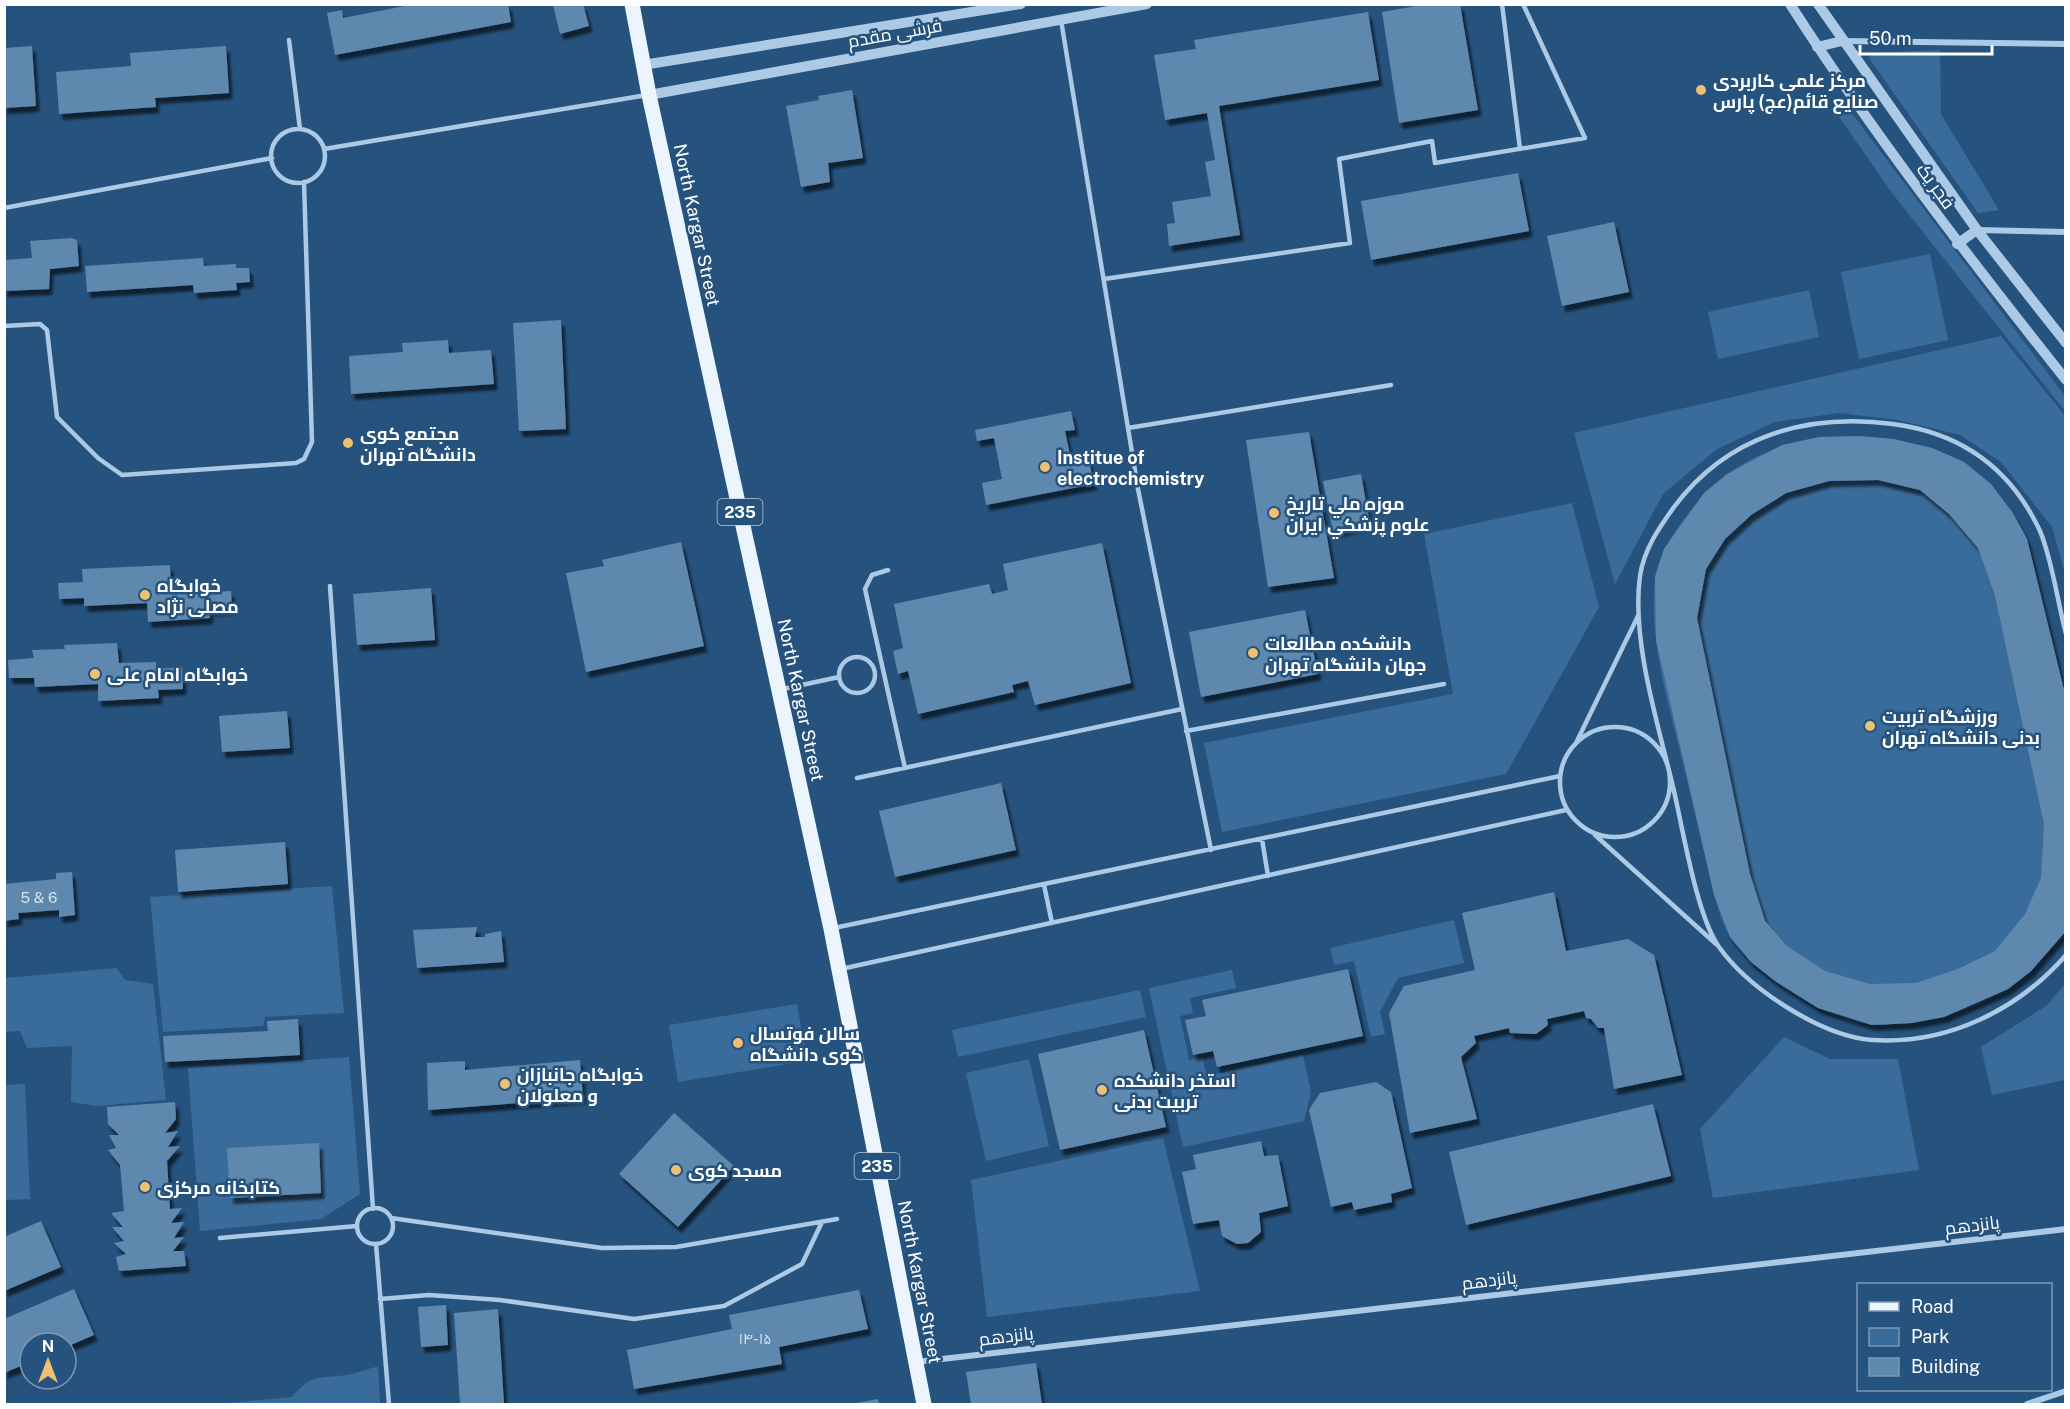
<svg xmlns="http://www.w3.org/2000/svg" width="2070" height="1409" font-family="'Public Sans',Cairo,sans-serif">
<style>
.green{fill:#3a6c9b}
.building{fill:#5f88ae;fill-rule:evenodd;filter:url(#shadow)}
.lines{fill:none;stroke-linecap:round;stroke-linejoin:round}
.service{stroke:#accae5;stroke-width:4.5}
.minor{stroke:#accae5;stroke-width:6}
.tertiary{stroke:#accae5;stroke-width:10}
.primary{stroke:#ecf4fd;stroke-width:15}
.poi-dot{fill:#eec071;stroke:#26537e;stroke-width:2}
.labels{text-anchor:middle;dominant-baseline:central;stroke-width:5;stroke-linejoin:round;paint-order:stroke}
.number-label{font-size:15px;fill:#d7e1eb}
.shield{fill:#26537e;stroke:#becbd8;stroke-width:1.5}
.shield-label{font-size:16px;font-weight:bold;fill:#fff}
.street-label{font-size:18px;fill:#fff;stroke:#26537e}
.poi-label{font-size:18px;font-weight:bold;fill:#fff;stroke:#26537e;text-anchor:start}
</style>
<defs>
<filter id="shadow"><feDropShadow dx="3.5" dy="6" stdDeviation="1.5" flood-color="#0009"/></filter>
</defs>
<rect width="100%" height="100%" fill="#26537e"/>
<path class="green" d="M1940 50 1941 114 1999 210 1978 213 1869 58 1872 53Z
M1844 103 2065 396V411L1892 193 1833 108Z
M1930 254 1948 340 1859 359 1841 272Z
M1809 290 1819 337 1718 359 1708 312Z
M2001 336 2065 416V573L2052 527 2001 462 1960 435 1898 420 1839 413 1775 422 1717 449 1663 494 1615 584 1574 433Z
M1859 436 1932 448 1964 462 1991 484 2065 931C2048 952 2031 975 2007 990 1973 1011 1913 1027 1873 1025 1829 1023 1754 974 1731 938 1717 917 1713 887 1707 864 1699 832 1692 800 1684 768 1670 707 1648 642 1655 579 1658 556 1671 537 1684 519 1730 457 1783 438 1859 436Z
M1572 503 1599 607 1506 774 1222 832 1204 743 1453 694 1424 534Z
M332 886 344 1013 265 1017 263 1026 163 1032 150 897Z
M1454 920 1464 963 1398 978 1380 1012 1385 1034 1371 1037 1354 961 1334 965 1330 948Z
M117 968 125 980 153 984 166 1100 98 1106 71 1102 72 1046 27 1048 20 1031 5 1032V978Z
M1232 970 1236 988 1190 998 1193 1013 1180 1016 1189 1060 1202 1057 1207 1076 1303 1055 1311 1092 1304 1121 1183 1147 1149 988Z
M2065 984V1080L1992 1095 1981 1047 2046 1006Z
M1140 990 1146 1017 958 1057 952 1030Z
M797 1004 807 1061 678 1082 669 1025Z
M1784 1037 1830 1059H1898L1919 1170 1713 1198 1700 1129Z
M349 1057 360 1194 321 1219 200 1231 188 1068Z
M1029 1059 1049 1146 986 1161 966 1073Z
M25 1084 30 1199 5 1200V1085Z
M1163 1138 1200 1291 987 1317 971 1180Z
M378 1367 380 1404H217L292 1397C313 1373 317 1379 346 1375 357 1374 367 1368 378 1367Z"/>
<path class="building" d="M415 4H508L511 22 335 55 327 13 342 10 343 18Z
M583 4 589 26 560 34 553 5Z
M1428 4H1460L1478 110 1399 123 1382 12Z
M1368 12 1379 80 1219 106 1240 235 1169 246 1167 224 1175 223 1172 202 1211 196 1205 162 1215 160 1207 113 1165 120 1154 55 1196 49 1194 40Z
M32 46 36 106 4 108V48Z
M226 46 229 93 155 98 156 107 59 114 56 72 131 66 130 53Z
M852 90 863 158 828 163 830 182 801 187 786 106 819 100 818 96Z
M1518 173 1529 231 1371 260 1361 201Z
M1614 222 1629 292 1562 306 1547 236Z
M71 238 77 240 79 266 50 269 49 289 4 291V260L32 258 30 241Z
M203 258 204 266 236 264V268H249L250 282 236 283 237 290 194 293 193 285 87 292 85 266Z
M561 320 566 429 519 431 513 323Z
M448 340 449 353 491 350 494 384 351 394 349 356 403 352 402 343Z
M1071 411 1075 430 1065 431 1070 455 1087 452 1094 484 986 505 982 483 1002 479 994 438 977 441 975 430Z
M1309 432 1334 578 1268 587 1246 440Z
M1859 436 1894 439 1932 448 1964 462 1991 484 2013 513 2027 539 2066 698V931L2031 971 2008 989 1944 1017 1912 1023 1872 1025 1818 1008 1775 981 1751 962 1730 937 1714 895 1656 640 1655 577 1664 549 1704 493 1727 474 1782 445 1819 437ZM1878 480 1920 490 1949 514 1978 548 1995 596 2044 824 2041 878 2025 914 1995 951 1958 969 1916 983 1870 984 1825 971 1787 946 1765 921 1750 874 1697 618 1706 569 1725 539 1751 515 1786 493 1829 481Z
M1361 474 1370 524 1333 532 1323 481Z
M681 542 704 646 586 672 566 573 604 566 602 560Z
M1102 543 1131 683 1035 705 1028 681 1012 685 1014 692 918 714 908 671 898 674 893 651 903 648 894 604 989 584 992 594 1008 590 1003 564Z
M170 565 171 586 206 585V592L231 591 232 609 209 610 210 618 148 622 147 603 84 606V598L59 599 58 583 83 582 82 569Z
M431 588 435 640 357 645 353 594Z
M1305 610 1318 674 1201 697 1189 632Z
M117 643 119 663 156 662V669L182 667 183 689 158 690 159 698 98 701V684L35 687 34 678H9L8 660 34 658 32 650 65 649 64 645Z
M287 711 290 748 222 752 219 716Z
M1001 783 1016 850 895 877 879 811Z
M285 842 288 884 178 892 175 850Z
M72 872 75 915 59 917V910L18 913 19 919 4 921V884L56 879V873Z
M1554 892 1566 951 1628 939 1654 955 1682 1075 1614 1089 1604 1028H1598L1591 1019 1586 1018 1584 1011 1547 1019 1548 1025 1536 1034 1510 1033 1509 1028 1474 1036 1476 1043 1461 1057 1477 1119 1410 1133 1389 1013 1404 986 1475 970 1462 913Z
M477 927 475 937H485V934L501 931 504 962 417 968 413 930Z
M1348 969 1363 1036 1217 1067 1213 1051 1193 1055 1185 1020 1206 1016 1202 1000Z
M298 1019 300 1055 165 1062 163 1036 268 1031 267 1021Z
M1144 1030 1166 1127 1060 1150 1038 1054Z
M580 1060 583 1098 428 1110 427 1063 465 1061V1070Z
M1376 1082 1391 1092 1412 1188 1391 1194 1392 1202 1354 1210 1352 1202 1331 1207 1309 1110 1320 1093Z
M175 1102 176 1119 165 1133 178 1131 168 1147 180 1146 167 1161 170 1209 182 1208 171 1223 184 1222 174 1238 184 1237 173 1251H184L186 1266 119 1271 116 1257 126 1254 114 1243 124 1241 112 1227H123L111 1213 124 1211 120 1165 108 1150 116 1148 109 1135H119L108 1124 107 1107Z
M1653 1104 1671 1176 1466 1225 1449 1152Z
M674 1113 734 1166 678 1227 619 1174Z
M1261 1141 1264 1156 1278 1155 1288 1206 1259 1213 1261 1232 1248 1243 1237 1244 1222 1236 1219 1220 1193 1224 1182 1172 1196 1169 1193 1155Z
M319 1143 321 1193 230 1198 227 1148Z
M41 1221 61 1267 4 1291V1237Z
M74 1289 94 1335 66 1347V1343H30V1362L4 1373V1319Z
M859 1290 868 1329 779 1347 782 1364 634 1389 627 1350 732 1329 729 1315Z
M446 1305 448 1345 421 1347 418 1307Z
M498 1309 504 1404H460L454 1313Z
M1036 1363 1042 1404H971L966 1372Z
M878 1399 879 1404H856V1403Z"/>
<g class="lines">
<path class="service" d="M1502 4 1520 149
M1061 20 1138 489 1211 850
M289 40 300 129
M271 156a27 27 0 1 1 54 0a27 27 0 1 1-54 0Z
M324 149 647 95
M4 208 272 158
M1104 279 1350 243 1339 159 1432 141 1435 163 1585 138 1523 4
M4 326 40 324 47 330 57 417 98 458 122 475 296 463 304 459 312 442 304 182
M1128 428 1391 385
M888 570 872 575 865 589 905 768
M330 586 373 1209
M2066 634C2058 604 2052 559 2040 531 2011 469 1961 433 1893 424 1807 413 1728 435 1674 507 1659 528 1644 549 1640 576 1631 641 1659 727 1674 791 1683 830 1697 917 1719 947 1749 989 1821 1036 1872 1040 1947 1045 2018 1010 2066 955
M839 675a18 18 0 1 1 36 0a18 18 0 1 1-36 0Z
M783 689 839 677
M1560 782a55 55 0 1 1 110 0a55 55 0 1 1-110 0Z
M1186 731 1444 684
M1576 743 1638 616
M857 778 1182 709
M1595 835 1716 944
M1262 839 1268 876
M1044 885 1052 923
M834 928 1560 776
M841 969 1566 810
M357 1226a18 18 0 1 1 36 0a18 18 0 1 1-36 0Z
M391 1218 602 1248 676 1247 837 1219
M220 1238 357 1226
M376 1244 389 1404
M380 1299 429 1295 500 1300 634 1319 724 1306 802 1264 822 1222"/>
<path class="minor" d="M1845 41 2066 44
M1978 230 2066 232
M916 1362 2066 1229
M2027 1404 2066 1391"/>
<path class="tertiary" d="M1790 4C1874 135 1969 258 2066 380
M1818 4 1977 230 2066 343
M1817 47 1842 41
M643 65 1021 4
M649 95 1147 4
M1957 244 1977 230"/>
<path class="primary" d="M632 4 649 95 831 929 924 1404"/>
</g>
<g class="poi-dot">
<circle cx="1701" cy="90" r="6"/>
<circle cx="348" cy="443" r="6"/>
<circle cx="1045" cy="467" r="6"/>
<circle cx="1274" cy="513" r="6"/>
<circle cx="145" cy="595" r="6"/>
<circle cx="1253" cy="653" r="6"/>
<circle cx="95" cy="674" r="6"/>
<circle cx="1870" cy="726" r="6"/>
<circle cx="738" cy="1043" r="6"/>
<circle cx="505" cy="1084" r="6"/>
<circle cx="1102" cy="1090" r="6"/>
<circle cx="676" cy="1170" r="6"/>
<circle cx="145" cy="1187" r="6"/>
</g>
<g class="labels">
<g class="number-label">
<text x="39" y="897">5 &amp; 6</text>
<text x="755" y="1338">۱۴-۱۵</text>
</g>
<g class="shield">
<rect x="717.5" y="499" width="45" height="26" rx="4.5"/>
<rect x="854.5" y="1153" width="45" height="26" rx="4.5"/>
</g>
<g class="shield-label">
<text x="740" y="512">235</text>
<text x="877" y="1166">235</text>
</g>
<g class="street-label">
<text transform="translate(895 33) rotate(-10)">فرشی مقدم</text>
<text transform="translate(1936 186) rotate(54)">فجر یک</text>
<text transform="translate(697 225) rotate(78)">North Kargar Street</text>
<text transform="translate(801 700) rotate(78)">North Kargar Street</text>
<text transform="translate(1972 1225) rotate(-7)">پانزدهم</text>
<text transform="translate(1489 1280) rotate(-7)">پانزدهم</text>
<text transform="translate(920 1282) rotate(79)">North Kargar Street</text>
<text transform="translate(1006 1336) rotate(-7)">پانزدهم</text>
</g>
<g class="poi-label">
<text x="1713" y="80">مرکز علمی کاربردی<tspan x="1713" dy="21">صنایع قائم(عج) پارس</tspan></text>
<text x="360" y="433">مجتمع کوی<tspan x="360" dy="21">دانشگاه تهران</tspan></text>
<text x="1057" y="457">Institue of<tspan x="1057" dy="21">electrochemistry</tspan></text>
<text x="1286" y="503">موزه ملي تاريخ<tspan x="1286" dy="21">علوم پزشكي ايران</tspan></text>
<text x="157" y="585">خوابگاه<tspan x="157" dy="21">مصلی نژاد</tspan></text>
<text x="1265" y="643">دانشکده مطالعات<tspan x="1265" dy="21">جهان دانشگاه تهران</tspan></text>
<text x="107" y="674">خوابگاه امام علی</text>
<text x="1882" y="716">ورزشگاه تربیت<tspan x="1882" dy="21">بدنی دانشگاه تهران</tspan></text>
<text x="750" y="1033">سالن فوتسال<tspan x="750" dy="21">کوی دانشگاه</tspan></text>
<text x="517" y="1074">خوابگاه جانبازان<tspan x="517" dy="21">و معلولان</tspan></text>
<text x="1114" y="1080">استخر دانشکده<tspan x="1114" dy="21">تربیت بدنی</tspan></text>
<text x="688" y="1170">مسجد کوی</text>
<text x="157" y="1187">کتابخانه مرکزی</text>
</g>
</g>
<rect width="2070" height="1409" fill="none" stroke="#ffffff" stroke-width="12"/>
<rect x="1857" y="1283" width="195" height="108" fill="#26537e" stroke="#7d98b2" stroke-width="1.5"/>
<rect x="1869" y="1302" width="30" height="9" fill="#ecf4fd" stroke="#7d98b2" stroke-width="1.5"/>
<text x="1911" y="1313" font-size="18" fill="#ffffff">Road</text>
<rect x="1869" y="1328" width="30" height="18" fill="#3a6c9b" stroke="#7d98b2" stroke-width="1.5"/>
<text x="1911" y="1343" font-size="18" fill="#ffffff">Park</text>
<rect x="1869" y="1358" width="30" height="18" fill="#5f88ae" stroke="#7d98b2" stroke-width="1.5"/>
<text x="1911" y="1373" font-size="18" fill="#ffffff">Building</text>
<g transform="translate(48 1361)"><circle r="28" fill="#26537e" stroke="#7d98b2" stroke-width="1.5"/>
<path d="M0-4.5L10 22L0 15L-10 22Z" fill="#eec071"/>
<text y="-9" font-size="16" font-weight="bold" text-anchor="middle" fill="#ffffff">N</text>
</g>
<path d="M1860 45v9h132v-9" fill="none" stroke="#ffffff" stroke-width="3"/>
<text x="1869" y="45" font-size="18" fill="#ffffff" stroke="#26537e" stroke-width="4.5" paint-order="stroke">50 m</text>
</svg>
